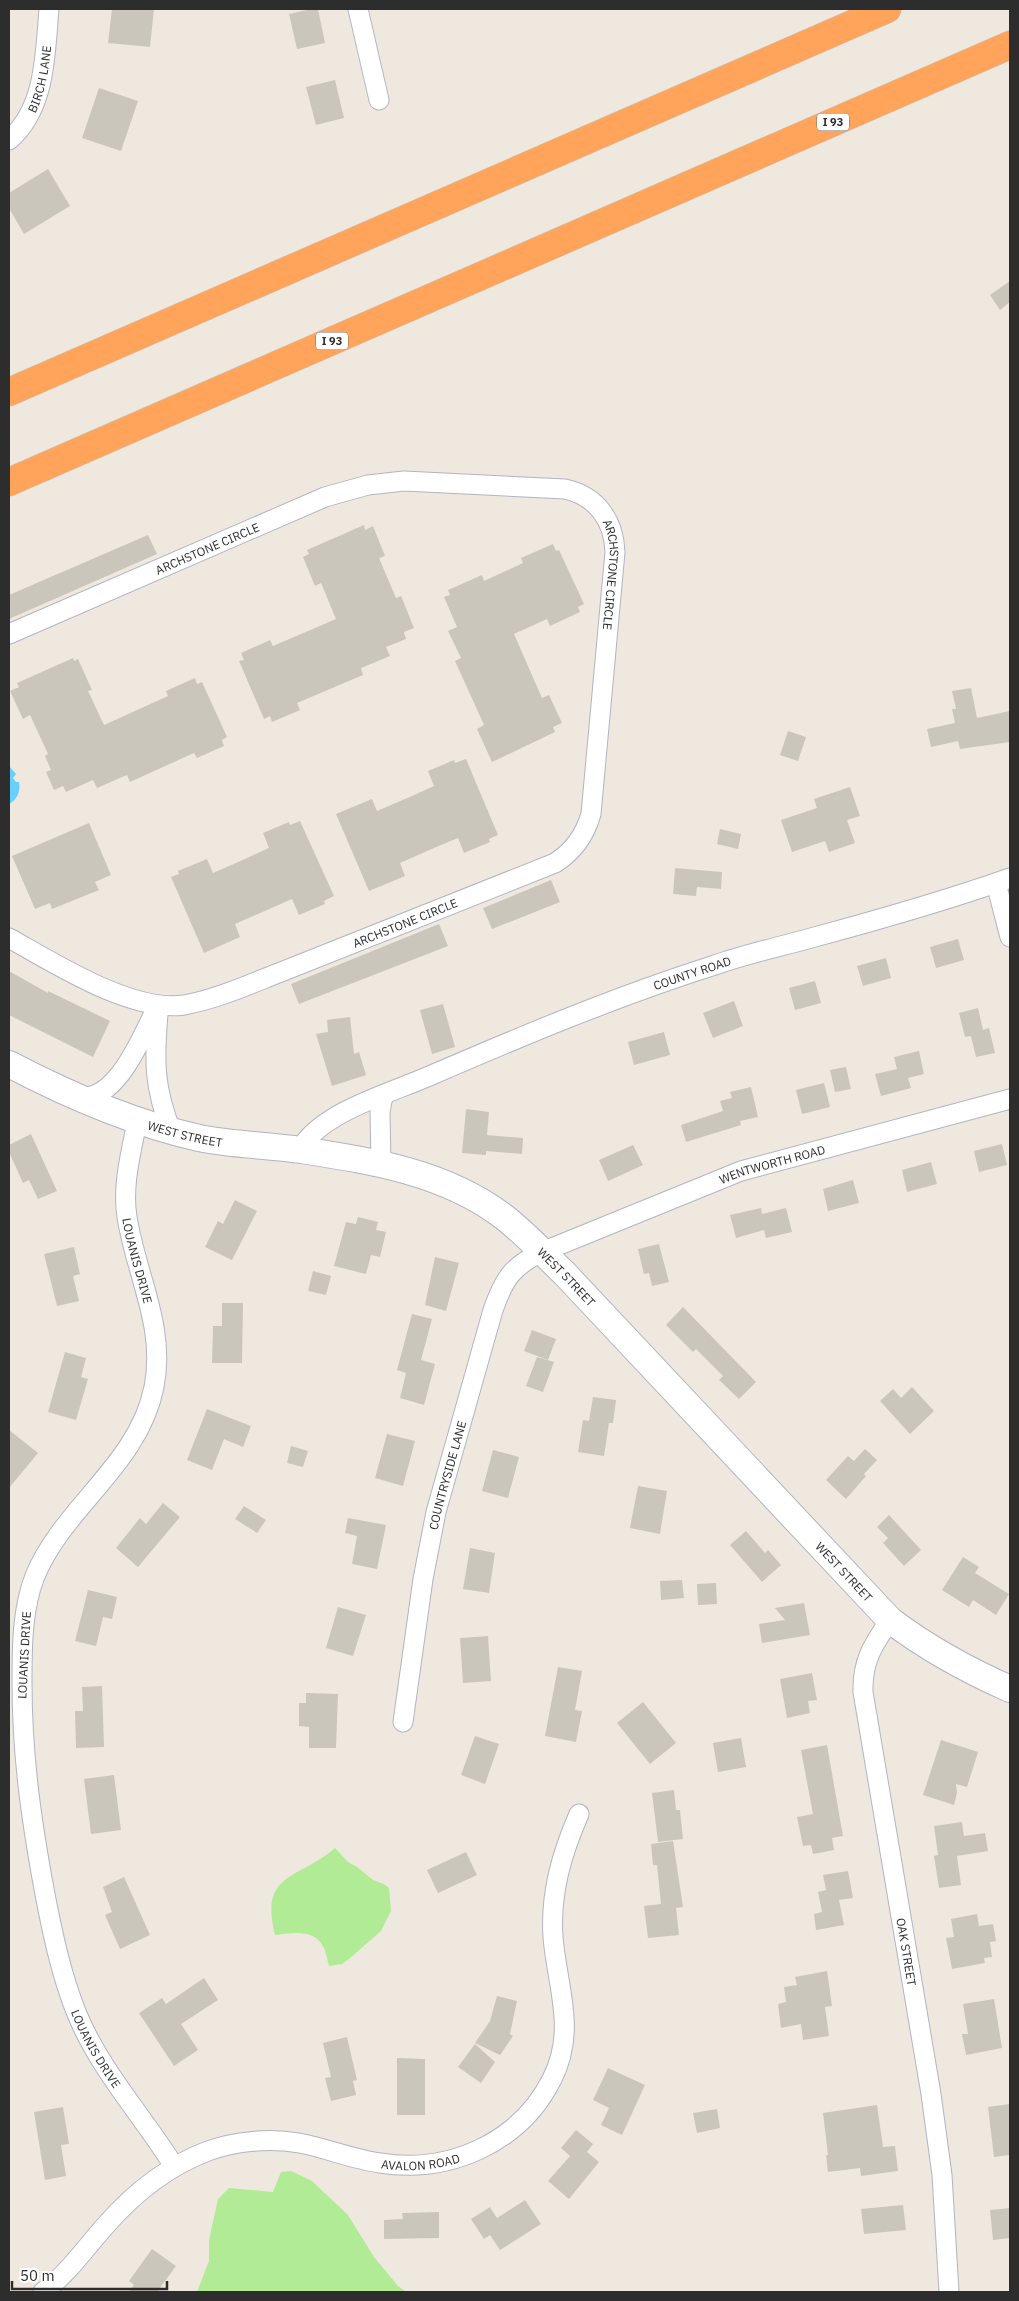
<svg xmlns="http://www.w3.org/2000/svg" width="1019" height="2301" font-family="'IBM Plex Sans',sans-serif">
<style>
.green{fill:#b1eb95}
.water{fill:#67d1fb}
.building{fill:#cbc6bc}
.lines{fill:none;stroke-linecap:round;stroke-linejoin:round}
.street-casing{stroke:#b2b4c2;stroke-width:21}
.secondary-casing{stroke:#b2b4c2;stroke-width:28}
.highway-casing{stroke:#c8c8c8;stroke-width:29}
.street{stroke:#fff;stroke-width:19}
.secondary{stroke:#fff;stroke-width:26}
.highway{stroke:#ffa45a;stroke-width:28}
.labels{text-anchor:middle;dominant-baseline:central;stroke-width:5;stroke-linejoin:round;paint-order:stroke}
.shield{fill:#fff;stroke:#6c6c6c;stroke-width:1}
.shield-label{font-size:11px;font-weight:bold;fill:#2d2d2d}
.street-label{font-size:12px;fill:#2d2d2d;stroke:#fff}
</style>
<rect width="100%" height="100%" fill="#efe8de"/>
<path class="green" d="M335 1848 348 1862 357 1867 373 1880 384 1884 389 1888 391 1911 381 1931 349 1959 342 1964 329 1966C327 1959 326 1949 321 1943 312 1929 288 1933 275 1935 259 1872 298 1880 335 1848Z
M291 2171 312 2181 348 2215 374 2257 398 2286 406 2292H197L209 2261V2240L218 2199 229 2188 273 2192 281 2172Z"/>
<path class="water" d="M9 766 16 774 13 778 16 782H19C21 791 17 800 9 804Z"/>
<path class="building" d="M112 9H154L150 47 108 43Z
M311 9H318L325 43 297 49 289 14Z
M335 80 344 118 316 125 306 87Z
M99 88 138 101 121 151 82 138Z
M48 169 70 206 24 234 9 208V193Z
M1010 281V302L1000 310 990 295Z
M364 525 365 530 373 526 385 556 379 558 396 598 401 596 414 628 404 632 406 639 386 647 390 656 361 668 363 675 297 703 300 710 272 722 270 716 264 719 239 661 244 660 241 653 270 640 273 646 336 619 321 583 315 586 303 557 309 554 307 550Z
M148 535 157 554 9 619V595Z
M553 544 556 551 559 550 584 604 578 607 580 612 550 626 547 619 514 634 542 698 549 695 562 723 553 727 555 732 492 762 477 729 484 725 455 661 461 658 448 631 457 627 444 597 450 595 448 590 482 575 484 581 523 563 521 558Z
M73 658 74 661 78 659 92 690 88 691 104 725 168 696 166 691 195 678 197 684 202 682 227 737 222 740 224 746 197 758 194 753 130 782 127 775 97 788 93 780 66 792 63 786 54 790 46 772 51 770 45 756 48 754 30 715 23 719 10 691 19 687 17 683Z
M971 688 977 718 1010 711V742L960 749 958 741 931 747 927 729 955 723 952 709H956L952 691Z
M788 731 806 737 798 761 780 755Z
M466 759 498 835 489 839 490 842 464 853 458 838 434 848 400 863 405 876 369 891 336 814 372 799 377 811 412 796 434 786 428 771 454 760 455 763Z
M850 787 860 816 847 820 855 843 829 852 825 841 792 852 781 820 817 808 814 799Z
M300 821 334 896 324 901 325 904 299 915 292 899 235 924 240 937 204 953 171 877 179 874 178 871 207 859 213 873 236 863 269 848 263 833 289 822 290 825Z
M89 823 111 875 95 882 99 890 52 909 50 903 35 909 12 856Z
M720 829 741 834 738 849 717 844Z
M675 868 722 872 721 889 697 887 696 896 673 894Z
M551 880 560 902 492 929 483 908Z
M439 924 448 946 299 1004 291 984Z
M958 939 964 960 936 968 930 947Z
M886 958 891 978 863 986 857 966Z
M9 971 48 993V991L110 1021 93 1057 9 1015Z
M815 981 821 1003 795 1010 789 988Z
M734 1001 743 1026 713 1038 703 1013Z
M443 1004 455 1047 432 1054 420 1010Z
M978 1008 983 1030 989 1028 995 1053 976 1057 971 1036 965 1037 959 1013Z
M350 1017 354 1054 359 1052 366 1075 332 1086 316 1034 328 1032 327 1020Z
M664 1032 670 1055 634 1065 628 1042Z
M919 1051 924 1074 908 1078 911 1088 881 1096 875 1074 897 1069 894 1057Z
M846 1067 851 1089 835 1092 830 1070Z
M824 1083 830 1107 802 1114 796 1090Z
M751 1087 758 1117 740 1121 741 1125 686 1142 681 1125 723 1111 720 1101 732 1098 730 1092Z
M466 1109 489 1112 487 1135 523 1138 522 1154 486 1151V1155L462 1153Z
M31 1134 57 1191 38 1199 29 1180 23 1183 9 1152V1145Z
M1002 1144 1007 1165 979 1172 974 1151Z
M633 1145 643 1165 608 1181 599 1160Z
M931 1162 937 1184 907 1192 902 1170Z
M853 1180 859 1203 828 1211 823 1189Z
M235 1200 257 1211 232 1260 205 1247 218 1221 223 1224Z
M761 1208 762 1214 786 1208 792 1232 766 1238 764 1230 736 1238 730 1215Z
M358 1217 378 1222 376 1230 386 1232 380 1257 371 1255 366 1274 334 1266 346 1222 356 1224Z
M659 1244 669 1282 652 1286 649 1273 644 1274 638 1249Z
M74 1247 80 1274 73 1276 79 1301 57 1306 44 1254Z
M435 1257 459 1263 446 1311 425 1305Z
M313 1271 331 1276 326 1295 308 1291Z
M222 1303H243L242 1363H212L213 1326H222Z
M683 1307 756 1382 739 1399 719 1380 723 1376 696 1349 693 1352 666 1325Z
M412 1314 432 1319 421 1360 435 1364 424 1405 400 1398 406 1373 397 1370Z
M532 1330 556 1339 548 1360 524 1351Z
M65 1352 86 1358 81 1377 88 1379 76 1420 48 1412Z
M537 1357 554 1362 543 1392 526 1386Z
M912 1387 934 1411 910 1434 880 1401 893 1389 901 1398Z
M593 1397 616 1400 613 1423H609L604 1456 578 1452 583 1420 589 1421Z
M207 1409 251 1426 243 1447 224 1439 212 1470 187 1460Z
M9 1430 38 1453 9 1488Z
M387 1434 415 1441 403 1486 375 1478Z
M291 1446 308 1451 303 1467 287 1463Z
M865 1449 877 1460 864 1474 866 1476 846 1499 826 1480 848 1456 854 1461Z
M493 1450 519 1457 508 1498 482 1491Z
M638 1486 667 1491 660 1534 630 1528Z
M163 1503 180 1517 138 1567 116 1548 140 1518 146 1524Z
M244 1506 266 1520 257 1533 235 1519Z
M889 1515 921 1550 904 1566 883 1543 888 1538 877 1527Z
M348 1518 386 1525 377 1569 352 1564 357 1536 345 1533Z
M746 1531 765 1553 768 1550 781 1565 762 1582 730 1545Z
M470 1548 495 1553 489 1593 463 1589Z
M963 1557 979 1567 975 1573 1009 1594 996 1615 973 1600 969 1607 942 1590Z
M682 1580 684 1598 661 1600 660 1581Z
M716 1583 717 1604 698 1605 697 1584Z
M88 1590 117 1597 112 1619 103 1617 96 1646 75 1641Z
M804 1603 810 1635 762 1643 759 1624 785 1620 775 1608Z
M338 1607 366 1615 353 1656 326 1648Z
M488 1636 491 1681 463 1683 460 1638Z
M558 1667 582 1671 575 1710 582 1711 576 1742 545 1736Z
M812 1673 817 1700 808 1701 810 1713 787 1718 780 1679Z
M102 1686 104 1747 76 1748 75 1711H83L82 1687Z
M306 1693 338 1694 336 1748H309V1727L299 1726V1703H306Z
M643 1702 676 1743 650 1764 617 1723Z
M475 1736 499 1744 485 1784 461 1775Z
M741 1738 746 1767 718 1772 713 1743Z
M941 1740 978 1752 967 1787 956 1784 957 1793 954 1805 923 1795Z
M827 1745 843 1836 832 1838 834 1850 813 1854 811 1845 803 1846 797 1817 813 1814 801 1750Z
M114 1775 121 1830 91 1834 84 1779Z
M674 1790 676 1810H680L683 1839 658 1842 652 1793Z
M962 1822 964 1836 985 1833 988 1851 957 1856 961 1885 939 1888 934 1856 938 1855 934 1826Z
M673 1841 683 1907 676 1908 679 1935 648 1938 644 1906 661 1904 657 1865H653L651 1844Z
M466 1852 477 1875 438 1893 427 1870Z
M848 1871 853 1898 839 1900 844 1925 816 1930 814 1914 822 1912 818 1892 826 1890 823 1875Z
M124 1877 150 1935 120 1949 105 1915 112 1912 103 1887Z
M977 1914 979 1926 993 1924 996 1941 990 1942 992 1957 984 1958 985 1963 952 1969 946 1938 954 1937 951 1919Z
M827 1971 832 2006 825 2007 829 2036 803 2040 801 2024 781 2028 778 2004 786 2002 784 1987 797 1985 795 1977Z
M204 1978 218 2000 181 2024 198 2050 174 2066 139 2013 162 1998 166 2004Z
M497 1996 517 2001 510 2034 513 2036 500 2055 475 2043 490 2021Z
M994 1999 1002 2048 966 2055 962 2034H968L963 2004Z
M347 2037 357 2080 353 2081 356 2095 331 2101 325 2078 331 2077 323 2043Z
M475 2044 495 2062 481 2083 458 2067Z
M397 2058 425 2059V2115H397Z
M608 2068 645 2085 622 2135 601 2125 609 2108 593 2100Z
M1010 2104V2155L994 2157 988 2107Z
M877 2105 883 2147 895 2146 898 2171 861 2176 860 2168 828 2172 826 2155H828L823 2113Z
M63 2107 69 2144 61 2145 66 2176 45 2180 34 2112Z
M717 2109 720 2128 697 2133 693 2113Z
M576 2130 593 2144 587 2152 599 2162 569 2199 548 2181 570 2156 561 2148Z
M525 2200 541 2224 500 2250 490 2235 484 2239 471 2219 490 2207 497 2218Z
M903 2205 906 2230 864 2234 861 2209Z
M1010 2208V2238L993 2240 990 2210Z
M439 2212V2238L384 2239V2220L403 2219 402 2213Z
M152 2249 176 2266 157 2292H129L134 2285 129 2281Z"/>
<g class="lines">
<defs>
<g id="street">
<path d="M358 9 379 100"/>
<path id="s1" d="M9 140C46 108 45 54 49 9"/>
<path id="s2" d="M9 634 325 497 368 485 404 481 565 489C597 496 614 521 615 552L591 814C585 835 574 851 555 863L281 972C250 984 217 999 184 1005 132 1013 54 963 9 938"/>
<path d="M996 883 1010 937"/>
<path d="M158 1014C154 1061 154 1087 171 1131"/>
<path d="M76 1096C116 1107 144 1032 158 1005"/>
<path id="s3" d="M137 1122C131 1153 122 1185 127 1217 136 1275 166 1327 154 1387 139 1464 64 1506 35 1576 22 1609 22 1647 22 1682 22 1755 31 1818 44 1889 52 1931 61 1975 77 2014 100 2070 142 2115 174 2166"/>
<path id="s4" d="M300 1150C319 1113 390 1093 427 1077 522 1036 617 996 715 965 746 954 779 947 811 938 878 920 945 901 1010 878"/>
<path d="M381 1164 380 1112 383 1096"/>
<path id="s5" d="M890 1620C873 1645 862 1661 863 1692L931 2094 942 2175 949 2292"/>
<path id="s6" d="M403 1722 423 1579 436 1512 493 1310C504 1279 512 1266 542 1252L741 1171 1010 1099"/>
<path id="s7" d="M43 2292C68 2274 86 2247 106 2225 134 2193 168 2166 208 2151 236 2141 269 2138 299 2143 326 2148 352 2159 380 2163 449 2174 520 2143 552 2079 577 2030 557 1987 553 1937 550 1893 562 1853 579 1814"/>
</g>
<g id="secondary">
<path id="s8" d="M9 1064C70 1096 132 1123 199 1138 233 1145 267 1145 301 1150 372 1161 445 1172 504 1217 526 1234 545 1255 565 1274L890 1620C927 1648 967 1670 1010 1689"/>
</g>
<path id="highway" d="M9 392 887 9
M9 482 1010 45"/>
</defs>
<use href="#street" class="street-casing"/>
<use href="#secondary" class="secondary-casing"/>
<use href="#highway" class="highway-casing"/>
<use href="#street" class="street"/>
<use href="#secondary" class="secondary"/>
<use href="#highway" class="highway"/>
</g>
<g class="labels">
<g class="shield">
<rect x="817" y="113.5" width="32" height="17" rx="4"/>
<rect x="316" y="332.5" width="32" height="17" rx="4"/>
</g>
<g class="shield-label">
<text x="833" y="122">I 93</text>
<text x="332" y="341">I 93</text>
</g>
<g class="street-label">
<text stroke="none"><textPath href="#s1" startOffset="70">BIRCH LANE</textPath></text>
<text stroke="none"><textPath href="#s2" startOffset="216">ARCHSTONE CIRCLE</textPath></text>
<text stroke="none"><textPath href="#s2" startOffset="696">ARCHSTONE CIRCLE</textPath></text>
<text transform="translate(405 923) rotate(-22)">ARCHSTONE CIRCLE</text>
<text stroke="none"><textPath href="#s4" startOffset="434">COUNTY ROAD</textPath></text>
<text stroke="none"><textPath href="#s8" startOffset="190">WEST STREET</textPath></text>
<text stroke="none"><textPath href="#s6" startOffset="748">WENTWORTH ROAD</textPath></text>
<text stroke="none"><textPath href="#s3" startOffset="141">LOUANIS DRIVE</textPath></text>
<text stroke="none"><textPath href="#s8" startOffset="610">WEST STREET</textPath></text>
<text stroke="none"><textPath href="#s6" startOffset="251">COUNTRYSIDE LANE</textPath></text>
<text stroke="none"><textPath href="#s8" startOffset="1015">WEST STREET</textPath></text>
<text transform="translate(24 1655) rotate(-87)">LOUANIS DRIVE</text>
<text stroke="none"><textPath href="#s5" startOffset="342">OAK STREET</textPath></text>
<text stroke="none"><textPath href="#s3" startOffset="980">LOUANIS DRIVE</textPath></text>
<text stroke="none"><textPath href="#s7" startOffset="436">AVALON ROAD</textPath></text>
</g>
</g>
<rect width="1019" height="2301" fill="none" stroke="#2d2d2d" stroke-width="20"/>
<path d="M12 2281v8h155v-8" fill="none" stroke="#2d2d2d" stroke-width="2.5"/>
<text x="20" y="2281" font-size="15" fill="#2d2d2d" stroke="#ffffff" stroke-width="4" paint-order="stroke">50 m</text>
</svg>
